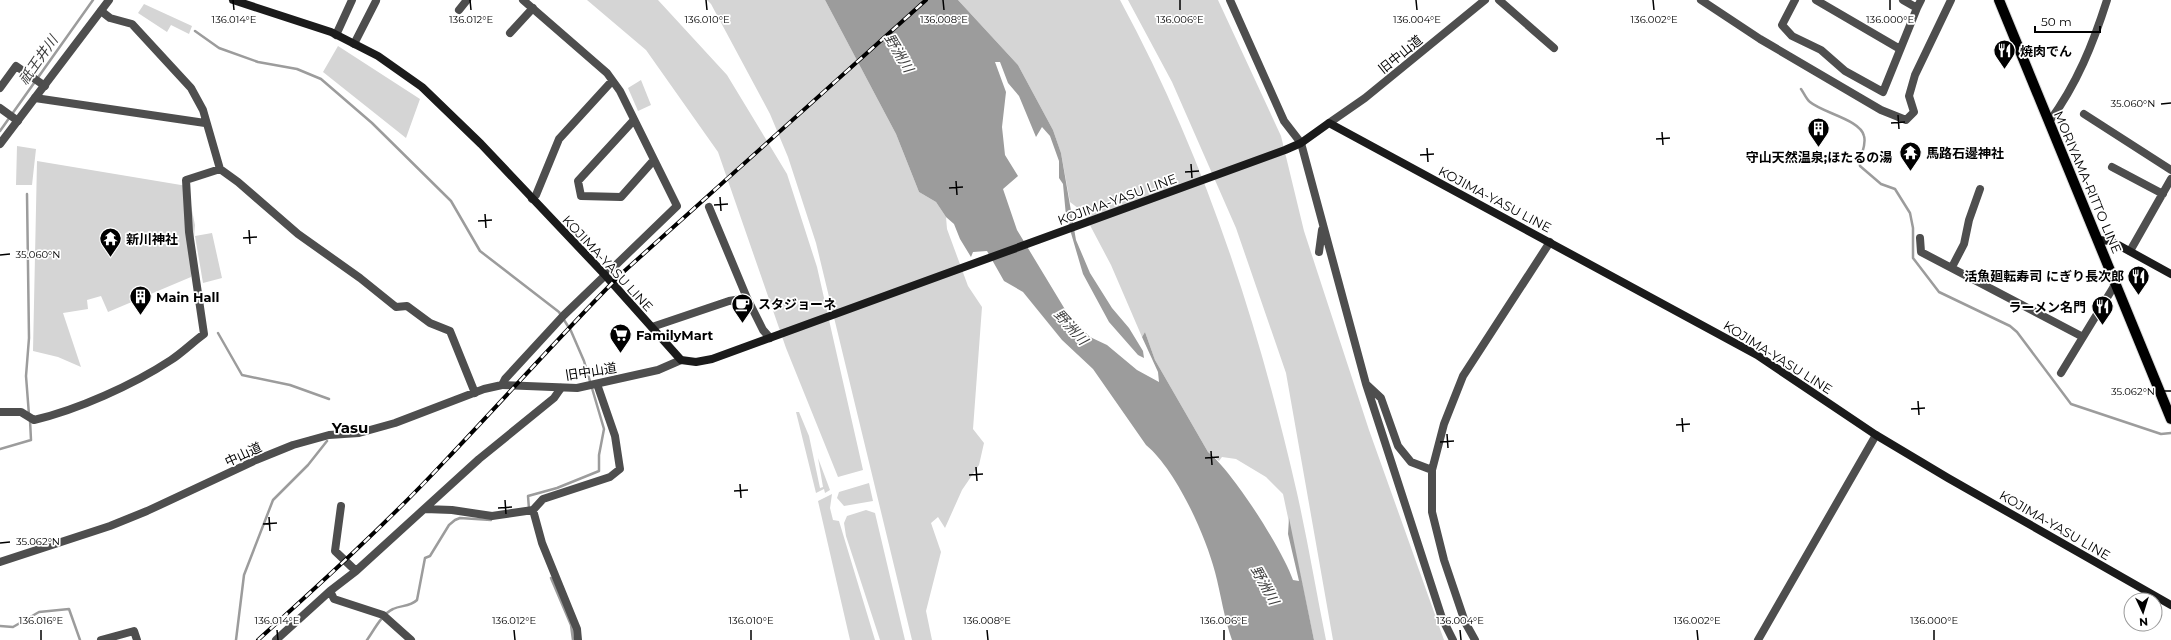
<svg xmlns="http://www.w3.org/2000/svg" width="2171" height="640" font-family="Montserrat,'Noto Sans JP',sans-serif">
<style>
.green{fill:#d5d5d5}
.water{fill:#9c9c9c}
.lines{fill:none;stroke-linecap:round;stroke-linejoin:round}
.stream{stroke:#9c9c9c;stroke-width:2.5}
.primary-casing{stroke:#dbdbdb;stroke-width:12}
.minor{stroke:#4e4e4e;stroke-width:8}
.tertiary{stroke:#4e4e4e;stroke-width:8}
.secondary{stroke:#1b1b1b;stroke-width:8}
.primary{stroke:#000;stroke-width:10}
.rail-casing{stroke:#000;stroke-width:4}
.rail{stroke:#fff;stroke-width:2.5;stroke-dasharray:8;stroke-linecap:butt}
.ticks{fill:none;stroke:#000;stroke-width:1.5}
.labels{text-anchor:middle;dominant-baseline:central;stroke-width:3.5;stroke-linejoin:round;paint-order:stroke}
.poi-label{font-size:13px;font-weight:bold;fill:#000;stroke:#fff;text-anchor:start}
.street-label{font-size:13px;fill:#000;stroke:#fff}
.water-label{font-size:14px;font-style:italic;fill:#3d3d3d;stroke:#fff}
.quarter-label{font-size:15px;font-weight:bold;fill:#000;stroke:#fff}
.ticks-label{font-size:10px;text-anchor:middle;fill:#000;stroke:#fff;stroke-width:3.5;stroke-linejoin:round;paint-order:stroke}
</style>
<rect width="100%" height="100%" fill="#fff"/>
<path class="green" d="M587 0H658L727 75 787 174 817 267 863 470 838 477 786 348 718 152 646 50Z
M707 0H825L896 134 919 192 936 202 946 217 947 229 968 286 982 307 973 429 984 443 979 465 962 490 945 528 938 517 931 523 941 552 926 611 932 640H912L816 243 788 157 770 114 711 4Z
M958 0H1120C1204 155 1258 322 1297 493 1308 542 1316 591 1326 640H1314L1283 494 1266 477 1236 459 1222 457 1219 461 1208 452 1155 360 1145 332 1142 337 1111 265 1083 212 1070 202 1061 153 1053 130 1018 65Z
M1128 0H1218L1281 136 1304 231 1369 430 1444 640H1333L1286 373 1236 228 1172 82Z
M144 4 192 26 189 34 171 25 167 32 138 13Z
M338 46 420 99 406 138 323 72Z
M641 80 651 105 638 111 628 88Z
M17 146 36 149 32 185H16Z
M37 161 187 186 195 225 191 277 108 312 101 296 87 300 88 309 63 313 81 367 58 357 33 351Z
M212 233 222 278 203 283 195 236Z
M796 412H799L809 436 820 488 823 487 818 458 830 490 825 493 824 489 816 493Z
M869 483 873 501 844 506 837 498 839 492Z
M832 494 830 508 833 520 839 521 875 640H850L818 501Z
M866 510 875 513 905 640H880L846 536 844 523 847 516Z"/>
<path class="water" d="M825 0H958L1018 65 1053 130 1061 153 1076 240 1090 273 1112 308 1129 328 1143 351 1144 358 1138 355 1109 322 1083 274 1066 216 1063 184 1059 178V161L1050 136 1042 127 1036 137 1019 96 1008 83 1000 62H995L1006 92 1002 127 1005 155 1018 176 1003 189 1017 230 1069 316 1090 337 1107 345 1137 370 1159 382 1158 372 1142 337 1145 332 1155 360 1208 452C1233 472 1282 549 1293 580L1299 581 1288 534 1289 518 1314 640H1232C1224 618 1221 595 1215 572 1205 534 1176 470 1146 445L1093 369 1062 340 1023 292 1004 281 987 251 973 252 971 257 960 239 954 224 946 217 936 202 919 192 896 134Z"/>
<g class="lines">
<path class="stream" d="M195 31 219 48 258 62 297 69 321 79 372 123 451 201 480 251 559 312 571 331 584 361 604 429 599 455V471L557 488 528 496 529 509
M1801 89C1804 93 1806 99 1810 102 1823 113 1861 120 1864 136 1867 147 1859 155 1860 166L1881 184 1895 189 1910 213 1913 228V258L1939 292 2010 326 2017 332 2071 404 2161 434 2171 433
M0 131 93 0
M27 194 29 338 26 376 29 415
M218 333 242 375 290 385 329 399
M0 449 31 440 30 420
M551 578 571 625 573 640
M0 626 13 627 39 612 69 609 80 640
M236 640 244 575 273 500 308 465 327 441
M367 640C374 630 382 614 393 609 401 605 410 607 417 600L425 558 430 556 449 525 455 520 460 518 491 520"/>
<defs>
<path id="primary" d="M1999 0 2171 419"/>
</defs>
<use href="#primary" class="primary-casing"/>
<path class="minor" d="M1230 0 1284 121 1301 143 1366 384 1442 618 1453 640
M1499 0 1554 48
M1701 0 1760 39 1881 110 1906 120 1914 112 1909 96 1915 75 1951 0
M1795 0 1782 25 1792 36 1821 50 1845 71 1883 92 1917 8 1903 0
M1816 0 1900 49
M1917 8 1921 0
M459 10 467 0
M101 11 110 18 132 24 191 88 203 110 220 169 238 182 298 234 360 278 396 307 407 306 430 323 450 331 475 393
M510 33 533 8
M336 35 352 0
M354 44 376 1
M0 88 16 66 45 86
M35 98 205 123
M0 108 18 121
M2084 114 2171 170
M633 121 578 181 581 196 621 197 653 161
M2049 122C2077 84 2093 44 2107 0
M2112 167 2163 194
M532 199 536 195 559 139 612 81
M709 207 747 298 763 330 770 338
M1920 238 1921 252 2083 337
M2130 251 2171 179
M1319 252 1322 230
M1952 267 1964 244 1969 220 1980 189
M652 327 729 301 747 298
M2061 373 2116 283
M1367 385 1381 398 1398 446 1411 462 1432 470
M0 412H21L34 420C77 410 133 385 171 360 182 353 193 342 204 334L189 232 186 180 220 169
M341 506 335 551 356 571
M425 509 452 510 492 516 533 510 543 499 610 477 620 469 615 436 597 384
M533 510 542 543 577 629 578 640
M0 562 110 526 147 511 256 460 293 445 329 435 359 433 395 423 484 389 502 385 505 379 564 315 677 206 620 91 607 73 523 0
M101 640 134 631 137 640
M276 640 330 591
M411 640 383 615 334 599 330 591 356 571 479 459 554 398 561 388
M1475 640 1465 622 1444 560 1432 512V470L1444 424 1463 376 1550 242
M1758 640 1876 435"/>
<path class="tertiary" d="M1329 123 1365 98 1485 0
M0 144 109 0
M502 385 577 388 658 370 681 360"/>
<path class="secondary" d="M233 0 331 32 378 56 422 87 481 144 606 276 681 360 696 362 712 359 1285 150 1301 143 1329 123 1757 355 1876 435 1948 478 2171 605
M2099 240 2111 241 2171 274"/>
<use href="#primary" class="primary"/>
<defs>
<path id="rail" d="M258 640C322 582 385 525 444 462 503 400 560 336 620 275L926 0"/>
</defs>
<use href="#rail" class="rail-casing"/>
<use href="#rail" class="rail"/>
</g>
<path class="ticks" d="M233 0 234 10M470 0 471 10M706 0 707 10M943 0 944 10M1180 0V10M1416 0 1417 10M1653 0 1654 10M1890 0V10M2161 104 2171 103M1898 115 1899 129M1891 123 1905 122M1662 132 1663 145M1656 139 1670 138M1427 148 1428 162M1420 155 1434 154M1191 164 1192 178M1185 172 1199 171M956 181 957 195M949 188 963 187M720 197 721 211M714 205 728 204M485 214 486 228M478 221 492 220M249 230 250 244M243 238 257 237M0 255 10 254M2161 391H2171M1918 401 1919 415M1911 409 1925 408M1682 418 1683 432M1676 425 1690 424M1447 434 1448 448M1440 442 1454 441M1211 451 1212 465M1205 458 1219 457M976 467 977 481M969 475 983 474M740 484 741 498M734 491 748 490M505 500 506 514M498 508 512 507M269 517 270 531M263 524 277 523M0 543 10 542M41 630V640M277 630 278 640M514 630 515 640M751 630V640M987 630 988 640M1224 630V640M1460 630 1461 640M1697 630 1698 640M1934 630V640"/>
<defs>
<symbol id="restaurant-pin" viewBox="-11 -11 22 30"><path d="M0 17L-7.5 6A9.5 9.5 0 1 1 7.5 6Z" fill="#000" stroke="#fff"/><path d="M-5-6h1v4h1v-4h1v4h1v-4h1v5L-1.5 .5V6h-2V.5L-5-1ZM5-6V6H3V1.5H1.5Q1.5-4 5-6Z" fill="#fff"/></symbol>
<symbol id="building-pin" viewBox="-11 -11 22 30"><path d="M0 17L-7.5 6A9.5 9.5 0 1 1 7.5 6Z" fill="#000" stroke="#fff"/><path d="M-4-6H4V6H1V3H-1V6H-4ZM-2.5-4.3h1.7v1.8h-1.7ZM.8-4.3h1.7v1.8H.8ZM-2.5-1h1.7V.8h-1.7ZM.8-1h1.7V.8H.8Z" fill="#fff"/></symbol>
<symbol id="temple-pin" viewBox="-11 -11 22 30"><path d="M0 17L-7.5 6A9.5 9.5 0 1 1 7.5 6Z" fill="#000" stroke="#fff"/><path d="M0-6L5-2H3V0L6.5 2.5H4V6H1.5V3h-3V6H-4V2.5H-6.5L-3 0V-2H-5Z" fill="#fff"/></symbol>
<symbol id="cafe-pin" viewBox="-11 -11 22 30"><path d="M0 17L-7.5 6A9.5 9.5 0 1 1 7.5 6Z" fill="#000" stroke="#fff"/><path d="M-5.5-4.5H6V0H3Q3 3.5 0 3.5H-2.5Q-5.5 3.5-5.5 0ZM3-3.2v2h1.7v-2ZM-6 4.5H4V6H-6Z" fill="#fff"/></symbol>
<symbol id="supermarket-pin" viewBox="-11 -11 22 30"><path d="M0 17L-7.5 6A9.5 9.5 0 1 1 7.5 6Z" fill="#000" stroke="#fff"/><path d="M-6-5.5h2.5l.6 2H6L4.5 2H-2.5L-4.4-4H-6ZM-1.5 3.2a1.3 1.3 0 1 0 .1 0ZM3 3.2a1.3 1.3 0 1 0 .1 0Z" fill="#fff"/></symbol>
</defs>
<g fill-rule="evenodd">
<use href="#restaurant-pin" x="1992" y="38" width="25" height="34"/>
<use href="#building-pin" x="1806" y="116" width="25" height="34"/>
<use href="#temple-pin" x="1898" y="140" width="25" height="34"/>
<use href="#temple-pin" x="98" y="226" width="25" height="34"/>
<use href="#restaurant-pin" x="2126" y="264" width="25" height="34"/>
<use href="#building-pin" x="128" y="284" width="25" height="34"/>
<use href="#cafe-pin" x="730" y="292" width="25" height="34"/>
<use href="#restaurant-pin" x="2090" y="294" width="25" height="34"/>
<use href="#supermarket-pin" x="608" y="322" width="25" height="34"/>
</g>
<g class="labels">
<g class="poi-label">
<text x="2020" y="51">焼肉でん</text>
<text x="1926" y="153">馬路石邊神社</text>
<text x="1819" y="157" text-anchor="middle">守山天然温泉;ほたるの湯</text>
<text x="126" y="239">新川神社</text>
<text x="2124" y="276" text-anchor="end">活魚廻転寿司 にぎり長次郎</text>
<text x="156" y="297">Main Hall</text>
<text x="758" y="304">スタジョーネ</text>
<text x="2086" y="307" text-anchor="end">ラーメン名門</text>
<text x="636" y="335">FamilyMart</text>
</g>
<g class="street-label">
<text transform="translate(1400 54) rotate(-39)">旧中山道</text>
<text transform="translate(2088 182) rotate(67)">MORIYAMA-RITTO LINE</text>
<text transform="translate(1117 199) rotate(-20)">KOJIMA-YASU LINE</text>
<text transform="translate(1495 199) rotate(28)">KOJIMA-YASU LINE</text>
<text transform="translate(608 263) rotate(47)">KOJIMA-YASU LINE</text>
<text transform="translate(1778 357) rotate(32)">KOJIMA-YASU LINE</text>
<text transform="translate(591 371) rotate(-9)">旧中山道</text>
<text transform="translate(243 454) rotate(-25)">中山道</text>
<text transform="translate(2055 525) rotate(30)">KOJIMA-YASU LINE</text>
</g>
<g class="water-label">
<text transform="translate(899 53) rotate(59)">野洲川</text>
<text transform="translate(38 60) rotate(-55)">祇王井川</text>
<text transform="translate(1071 327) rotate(48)">野洲川</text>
<text transform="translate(1265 585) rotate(61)">野洲川</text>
</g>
<g class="quarter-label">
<text x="350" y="427">Yasu</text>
</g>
</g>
<g class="ticks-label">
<text x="234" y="23">136.014°E</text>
<text x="471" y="23">136.012°E</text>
<text x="707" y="23">136.010°E</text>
<text x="944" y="23">136.008°E</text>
<text x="1417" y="23">136.004°E</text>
<text x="1654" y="23">136.002°E</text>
<text x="1890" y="23">136.000°E</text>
<text x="1180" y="23">136.006°E</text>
<text x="2133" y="107">35.060°N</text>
<text x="38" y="258">35.060°N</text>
<text x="2133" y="395">35.062°N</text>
<text x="38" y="545">35.062°N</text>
<text x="41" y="624">136.016°E</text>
<text x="277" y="624">136.014°E</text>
<text x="514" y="624">136.012°E</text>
<text x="751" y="624">136.010°E</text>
<text x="987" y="624">136.008°E</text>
<text x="1224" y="624">136.006°E</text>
<text x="1460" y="624">136.004°E</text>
<text x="1697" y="624">136.002°E</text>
<text x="1934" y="624">136.000°E</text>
</g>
<g transform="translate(2143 612) rotate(176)"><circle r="19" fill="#ffffff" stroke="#999999"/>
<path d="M0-3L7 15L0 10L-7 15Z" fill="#000000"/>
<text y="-6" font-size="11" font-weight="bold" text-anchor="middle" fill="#000000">N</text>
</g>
<path d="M2035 26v6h65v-6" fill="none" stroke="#000000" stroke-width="2"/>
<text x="2041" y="26" font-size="12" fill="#000000" stroke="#ffffff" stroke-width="3" paint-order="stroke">50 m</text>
</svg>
